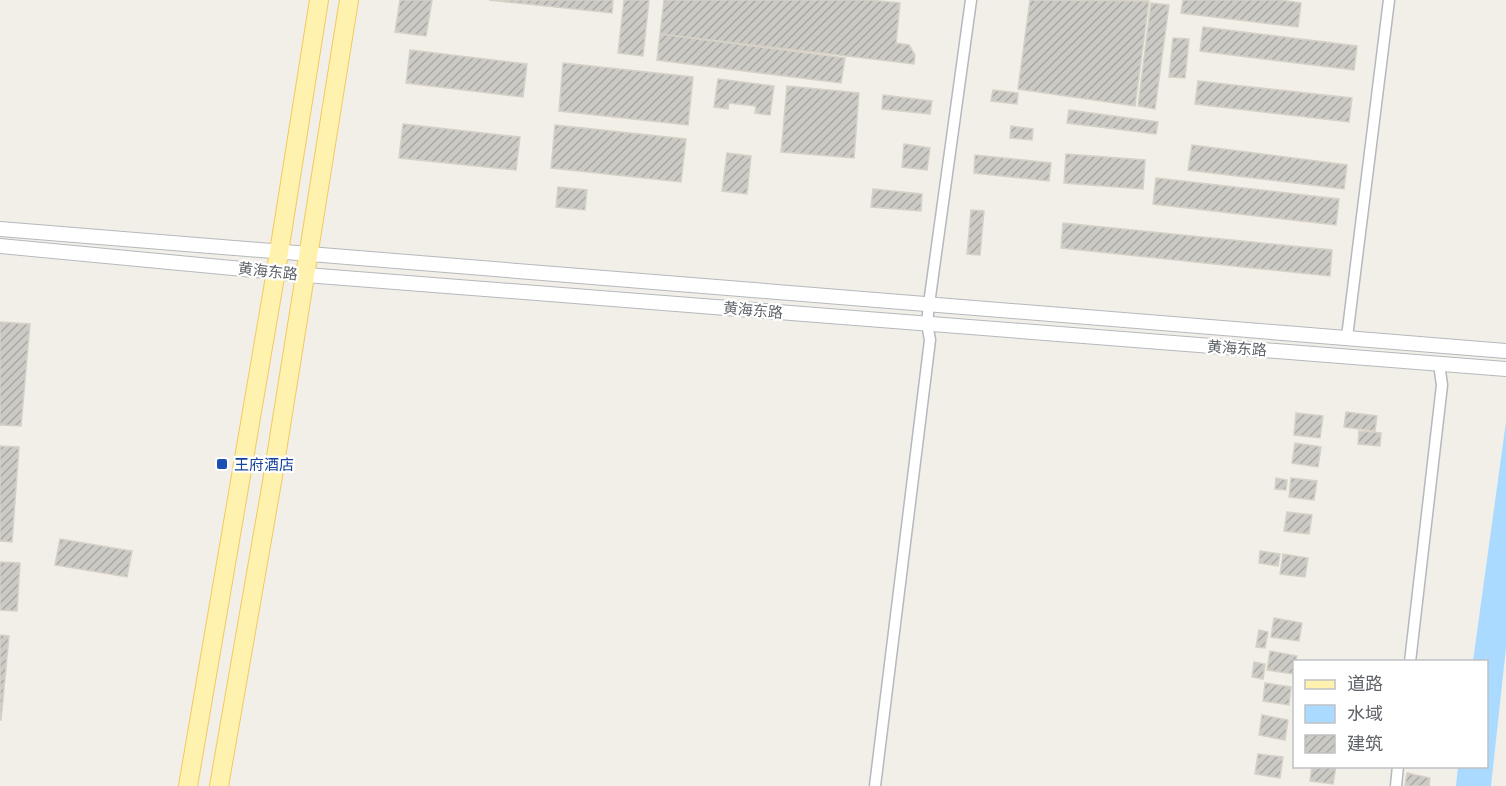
<svg xmlns="http://www.w3.org/2000/svg" width="1506" height="786" font-family="Arial,'Noto Sans SC',sans-serif">
<style>
.water{fill:#aadaff}
.building{fill:url(#building-hatch);stroke:#d6d1c6;stroke-width:1.5}
.lines{fill:none;stroke-linecap:round;stroke-linejoin:round}
.minor-casing{stroke:#b5b8bc;stroke-width:13}
.tertiary-casing{stroke:#b5b8bc;stroke-width:16}
.primary-casing{stroke:#f2c960;stroke-width:20}
.minor{stroke:#fff;stroke-width:10}
.tertiary{stroke:#fff;stroke-width:14}
.primary{stroke:#fff2af;stroke-width:18}
.transit-dot{fill:#1a4fb4;stroke:#fff;stroke-width:2}
.labels{text-anchor:middle;dominant-baseline:central;stroke-width:4.5;stroke-linejoin:round;paint-order:stroke}
.street-label{font-size:15px;fill:#5f6368;stroke:#fff}
.transit-label{font-size:15px;fill:#164399;stroke:#fff;text-anchor:start}
</style>
<defs>
<pattern id="building-hatch" width="6" height="6" patternUnits="userSpaceOnUse" patternTransform="scale(1.5)"><rect width="6" height="6" fill="#cccac5"/><path d="M-1 1l2-2M0 6l6-6M5 7l2-2" fill="none" stroke="#a9a8a4"/></pattern>
</defs>
<rect width="100%" height="100%" fill="#f1efe8"/>
<path class="water" d="M1506 422V648L1491 786H1456L1458 767 1486 766V662L1473 661Z"/>
<path class="building" d="M400 0H432L426 36 395 32Z
M489 0H613L612 13Z
M624 0H649L643 56 618 53Z
M664 0H870L900 3 896 43 909 45 915 55 914 64 660 34Z
M1030 0 1149 1 1135 106 1018 89Z
M1183 0H1279L1301 3 1298 27 1181 13Z
M1151 3 1169 5 1155 109 1138 106Z
M1203 27 1357 46 1354 70 1200 51Z
M660 34 845 58 841 83 657 60Z
M1173 38 1189 39 1185 78 1169 77Z
M410 50 527 64 523 97 406 83Z
M563 63 693 77 688 125 559 111Z
M718 79 774 86 770 115 755 113 756 106 729 103 728 109 714 107Z
M1198 81 1352 98 1349 122 1195 104Z
M787 86 859 93 854 158 781 152Z
M993 90 1018 93 1017 104 991 101Z
M883 95 932 101 930 114 882 109Z
M1069 110 1158 122 1156 134 1067 123Z
M403 124 520 137 516 170 399 158Z
M555 125 686 139 681 182 551 168Z
M1011 126 1033 129 1032 140 1010 138Z
M904 144 930 148 927 170 902 167Z
M1192 145 1347 165 1344 189 1188 170Z
M727 153 751 156 747 194 722 191Z
M1066 154 1145 160 1143 189 1064 183Z
M975 155 1051 163 1049 181 974 173Z
M1156 178 1339 199 1336 225 1153 204Z
M558 187 587 190 585 210 556 207Z
M873 189 922 194 921 211 871 207Z
M971 210 984 211 980 255 967 254Z
M1063 223 1332 250 1330 276 1061 248Z
M0 322 30 324 21 426 0 425Z
M1346 412 1377 416 1375 431 1344 427Z
M1296 413 1323 416 1320 438 1294 435Z
M1359 431 1381 433 1380 446 1358 444Z
M1295 443 1321 447 1318 467 1292 463Z
M0 446 19 447 12 542 0 541Z
M1276 478 1287 480 1286 490 1275 489Z
M1291 478 1317 481 1314 500 1289 497Z
M1287 512 1312 515 1309 534 1284 531Z
M60 539 132 551 127 577 55 565Z
M1260 551 1280 554 1278 566 1259 563Z
M1283 554 1308 558 1305 577 1280 574Z
M0 562 20 563 17 611 0 610Z
M1274 618 1302 623 1299 641 1271 637Z
M1259 630 1268 632 1265 648 1256 647Z
M0 635 9 636 1 720H0Z
M1270 651 1297 656 1293 674 1267 670Z
M1254 662 1265 664 1263 679 1252 677Z
M1265 683 1291 687 1289 705 1263 701Z
M1262 715 1288 720 1285 740 1259 735Z
M1258 754 1283 757 1280 778 1255 774Z
M1312 766H1336L1333 784 1310 781Z
M1407 773 1430 778 1429 786H1405Z"/>
<g class="lines">
<defs>
<path id="minor" d="M1347 337 1389 0
M1410 662 1442 385 1439 364
M875 786 930 340 927 324 929 304 971 0
M1396 786 1398 766"/>
<path id="tertiary" d="M0 229 1506 351
M0 246 306 275 1506 369"/>
<path id="primary" d="M188 786 276 271 319 0
M219 786 272 482 349 0"/>
</defs>
<use href="#minor" class="minor-casing"/>
<use href="#tertiary" class="tertiary-casing"/>
<use href="#primary" class="primary-casing"/>
<use href="#minor" class="minor"/>
<use href="#tertiary" class="tertiary"/>
<use href="#primary" class="primary"/>
</g>
<rect class="transit-dot" x="216" y="458" width="12" height="12" rx="3"/>
<g class="labels">
<g class="street-label">
<text transform="translate(268 271) rotate(6)">黄海东路</text>
<text transform="translate(753 310) rotate(5)">黄海东路</text>
<text transform="translate(1237 348) rotate(4)">黄海东路</text>
</g>
<g class="transit-label">
<text x="234" y="464">王府酒店</text>
</g>
</g>
<rect x="1293" y="660" width="195" height="108" fill="#ffffff" stroke="#bfc1c3" stroke-width="1.5"/>
<rect x="1305" y="680" width="30" height="9" fill="#fff2af" stroke="#bfc1c3" stroke-width="1.5"/>
<text x="1347" y="690" font-size="18" fill="#5f6368">道路</text>
<rect x="1305" y="705" width="30" height="18" fill="#aadaff" stroke="#bfc1c3" stroke-width="1.5"/>
<text x="1347" y="720" font-size="18" fill="#5f6368">水域</text>
<rect x="1305" y="735" width="30" height="18" fill="url(#building-hatch)" stroke="#bfc1c3" stroke-width="1.5"/>
<text x="1347" y="750" font-size="18" fill="#5f6368">建筑</text>
</svg>
